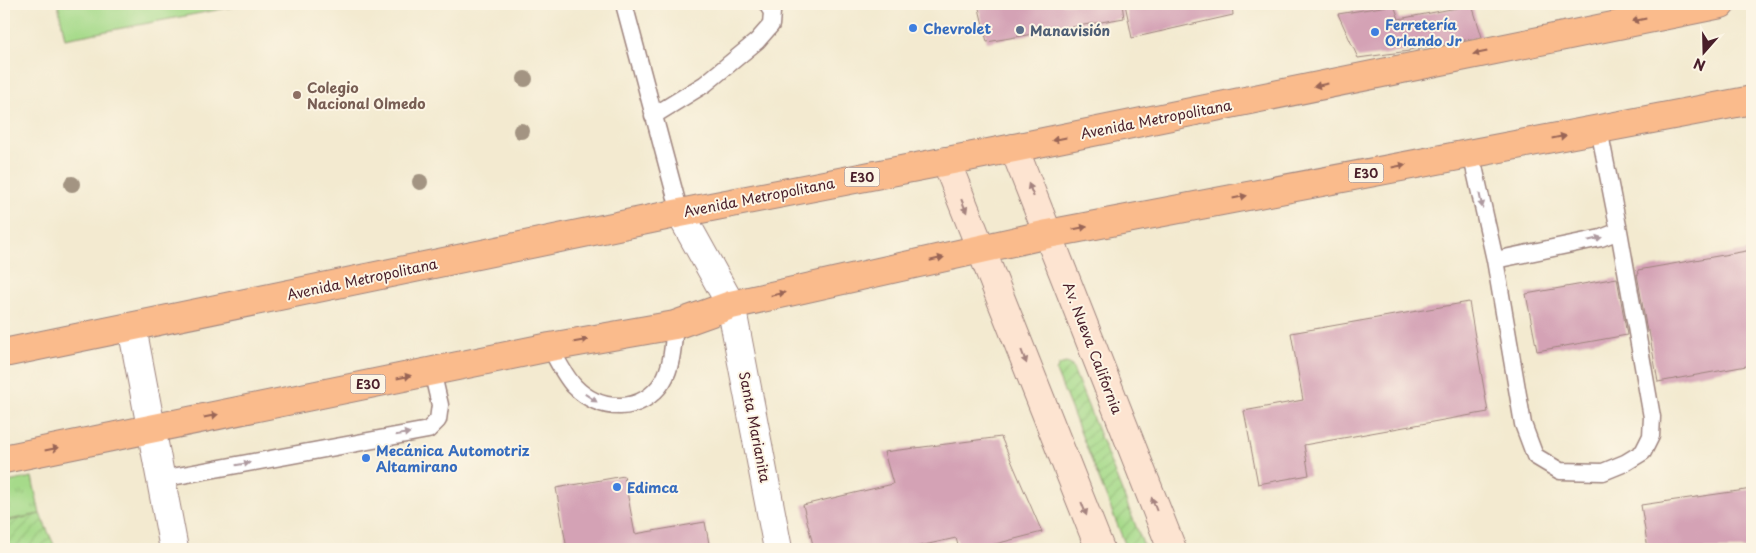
<svg xmlns="http://www.w3.org/2000/svg" width="1756" height="553" font-family="'Playpen Sans',sans-serif">
<style>
.grass{fill:#a6da8a;stroke:#787c5a}
.park{fill:url(#park-tufts);stroke:#787c5a}
.garden{fill:url(#garden-furrows);stroke:#787c5a}
.building{fill:#d4a2b5}
.lines{fill:none;stroke-linecap:round;stroke-linejoin:round}
.lane-casing{stroke:#9e847e;stroke-width:19}
.street-casing{stroke:#9e847e;stroke-width:30}
.secondary-casing{stroke:#9e847e;stroke-width:30}
.highway-casing{stroke:#9e847e;stroke-width:30}
.lane{stroke:#fff;stroke-width:16}
.street{stroke:#fff;stroke-width:28}
.secondary{stroke:#fde4d1;stroke-width:28}
.highway{stroke:#fabb8c;stroke-width:28}
.tree{fill:#a39482}
.oneway{fill:#996557}
.oneway2{fill:#a4827e}
.oneway3{fill:#ae9aa0}
.shop-dot{fill:#3f7fe0;stroke:#fcf5e5;stroke-width:2}
.service-dot{fill:#5c6f8a;stroke:#fcf5e5;stroke-width:2}
.education-dot{fill:#8d6e63;stroke:#fcf5e5;stroke-width:2}
.labels{text-anchor:middle;dominant-baseline:central;stroke-width:4;stroke-linejoin:round;paint-order:stroke}
.shield{fill:#fcf5e5;stroke:#7f5f63;stroke-width:1}
.shield-label{font-size:12px;font-weight:bold;fill:#4a1f2b}
.shop-label{font-size:14px;font-weight:bold;fill:#366cbe;stroke:#fcf5e5;text-anchor:start}
.service-label{font-size:14px;font-weight:bold;fill:#4e5e75;stroke:#fcf5e5;text-anchor:start}
.education-label{font-size:14px;font-weight:bold;fill:#785e54;stroke:#fcf5e5;text-anchor:start}
.street-label{font-size:14px;fill:#4a1f2b;stroke:#fcf5e5}
</style>
<defs>
<pattern id="park-tufts" width="24" height="20" patternUnits="userSpaceOnUse" patternTransform="scale(1.25)"><rect width="24" height="20" fill="#a6da8a"/><path d="M3 7l-1-3M5 7V3M7 7l1-3M15 17l-1-3M17 17v-4M19 17l1-3" fill="none" stroke="#90bb77"/></pattern>
<pattern id="garden-furrows" width="10" height="10" patternUnits="userSpaceOnUse" patternTransform="scale(1.25)"><rect width="10" height="10" fill="#a6da8a"/><path d="M-1 1l2-2M0 10L10 0M9 11l2-2" fill="none" stroke="#90bb77"/></pattern>
</defs>
<rect width="100%" height="100%" fill="#fcf5e5"/>
<filter id="ink" filterUnits="userSpaceOnUse"><feTurbulence type="fractalNoise" baseFrequency=".02" numOctaves="2"/><feDisplacementMap in="SourceGraphic" scale="10" xChannelSelector="R" yChannelSelector="G"/><feConvolveMatrix kernelMatrix="1 2 1 2 8 2 1 2 1" color-interpolation-filters="sRGB"/></filter>
<filter id="wash" filterUnits="userSpaceOnUse"><feTurbulence type="fractalNoise" baseFrequency=".0096" numOctaves="4" result="noise"/><feDisplacementMap in="SourceGraphic" scale="20" xChannelSelector="R" yChannelSelector="G"/><feGaussianBlur stdDeviation="1.12" result="paint"/><feColorMatrix in="noise" values="0 0 0 0 0 0 0 0 0 0 0 0 0 0 0 0 0 1.4 0 .05"/><feComposite in="paint" operator="in"/></filter>
<g filter="url(#wash)">
<rect width="100%" height="100%" fill="#f3ead0"/>
<path class="grass" d="M58 4H248L65 39Z"/>
<path class="park" d="M32 477 40 514 4 521V483Z"/>
<path class="garden" d="M1066 363 1072 366 1145 549H1127L1056 371 1059 365Z
M40 514 56 549H4V522Z"/>
<g id="blocks">
<path class="building" d="M978 4H1122L1124 18 987 42Z
M1125 4H1232L1233 15 1132 38Z
M1394 5 1399 19 1472 5 1482 37 1409 50V51L1358 58 1338 14Z
M1752 250V365L1658 382 1649 331H1647L1637 274H1639L1638 270Z
M1617 278 1627 335 1537 351 1526 294Z
M1469 302 1488 412 1304 445 1309 475 1258 484 1244 411 1303 400 1291 333Z
M1001 437 1042 532 976 549H959L956 538 906 549H814L803 505 893 484 884 452Z
M624 476 635 534 705 522 710 549H567L556 488Z
M1752 489V549H1648L1641 505Z"/>
</g>
</g>
<g filter="url(#ink)">
<use href="#blocks" fill-opacity="0" stroke="#9e847e" stroke-width="1"/>
<g class="lines">
<defs>
<path id="lane" d="M624 4 680 213
M653 116 705 84 757 41 771 25 772 12 767 4
M1471 153 1495 260 1601 238 1619 231 1599 129
M1495 260 1523 424 1535 456 1560 471 1603 472 1625 463 1643 452 1651 436 1652 417 1619 231
M550 347C557 360 564 375 574 386 600 413 642 414 663 381 673 365 673 342 675 325
M161 479 428 430 438 420 440 405 432 371"/>
<path id="street" d="M680 213 731 305 778 549
M132 327 174 549"/>
<path id="secondary" d="M1014 148 1172 549
M946 161 1100 549"/>
<path id="highway" d="M4 353 680 213 1014 148 1721 4
M4 459 550 347 675 325 731 305 1048 234 1752 100"/>
</defs>
<use href="#lane" class="lane-casing"/>
<use href="#street" class="street-casing"/>
<use href="#secondary" class="secondary-casing"/>
<use href="#highway" class="highway-casing"/>
<use href="#lane" class="lane"/>
<use href="#street" class="street"/>
<use href="#secondary" class="secondary"/>
<use href="#highway" class="highway"/>
</g>
<g class="tree">
<circle cx="525" cy="79" r="8"/>
<circle cx="521" cy="131" r="8"/>
<circle cx="420" cy="182" r="8"/>
<circle cx="72" cy="184" r="8"/>
</g>
<defs><path id="oneway-solid" d="M-6-.8H1V-3.2L6.5 0L1 3.2V.8H-6Z" transform="scale(1.25)"/></defs>
<g class="oneway">
<use href="#oneway-solid" transform="translate(1639 20) rotate(169)"/>
<use href="#oneway-solid" transform="translate(1480 53) rotate(169)"/>
<use href="#oneway-solid" transform="translate(1321 85) rotate(169)"/>
<use href="#oneway-solid" transform="translate(1559 137) rotate(-11)"/>
<use href="#oneway-solid" transform="translate(1059 139) rotate(169)"/>
<use href="#oneway-solid" transform="translate(1399 166) rotate(-11)"/>
<use href="#oneway-solid" transform="translate(1240 197) rotate(-11)"/>
<use href="#oneway-solid" transform="translate(1080 228) rotate(-11)"/>
<use href="#oneway-solid" transform="translate(937 259) rotate(-13)"/>
<use href="#oneway-solid" transform="translate(778 294) rotate(-13)"/>
<use href="#oneway-solid" transform="translate(581 341) rotate(-10)"/>
<use href="#oneway-solid" transform="translate(404 377) rotate(-12)"/>
<use href="#oneway-solid" transform="translate(211 416) rotate(-12)"/>
<use href="#oneway-solid" transform="translate(52 449) rotate(-11)"/>
</g>
<g class="oneway2">
<use href="#oneway-solid" transform="translate(1031 190) rotate(-112)"/>
<use href="#oneway-solid" transform="translate(964 206) rotate(68)"/>
<use href="#oneway-solid" transform="translate(1024 357) rotate(69)"/>
<use href="#oneway-solid" transform="translate(1154 504) rotate(-111)"/>
<use href="#oneway-solid" transform="translate(1084 509) rotate(69)"/>
</g>
<g class="oneway3">
<use href="#oneway-solid" transform="translate(1481 201) rotate(78)"/>
<use href="#oneway-solid" transform="translate(1595 239) rotate(-13)"/>
<use href="#oneway-solid" transform="translate(591 398) rotate(34)"/>
<use href="#oneway-solid" transform="translate(403 434) rotate(-10)"/>
<use href="#oneway-solid" transform="translate(243 464) rotate(-10)"/>
</g>
</g>
<g class="shop-dot">
<circle cx="913" cy="28" r="5"/>
<circle cx="1375" cy="32" r="5"/>
<circle cx="366" cy="458" r="5"/>
<circle cx="617" cy="487" r="5"/>
</g>
<circle class="service-dot" cx="1020" cy="30" r="5"/>
<circle class="education-dot" cx="297" cy="95" r="5"/>
<g class="labels">
<g class="shield">
<rect x="1348.5" y="163.5" width="35" height="19" rx="4"/>
<rect x="844.5" y="167.5" width="35" height="19" rx="4"/>
<rect x="350.5" y="374.5" width="35" height="19" rx="4"/>
</g>
<g class="shield-label">
<text x="1366" y="173">E30</text>
<text x="862" y="177">E30</text>
<text x="368" y="384">E30</text>
</g>
<g class="shop-label">
<text x="1385" y="24">Ferretería<tspan x="1385" dy="16">Orlando Jr</tspan></text>
<text x="923" y="28">Chevrolet</text>
<text x="376" y="450">Mecánica Automotriz<tspan x="376" dy="16">Altamirano</tspan></text>
<text x="627" y="487">Edimca</text>
</g>
<g class="service-label">
<text x="1030" y="30">Manavisión</text>
</g>
<g class="education-label">
<text x="307" y="87">Colegio<tspan x="307" dy="16">Nacional Olmedo</tspan></text>
</g>
<g class="street-label">
<text transform="translate(1156 119) rotate(-11)">Avenida Metropolitana</text>
<text transform="translate(759 197) rotate(-11)">Avenida Metropolitana</text>
<text transform="translate(362 279) rotate(-12)">Avenida Metropolitana</text>
<text transform="translate(1093 348) rotate(69)">Av. Nueva California</text>
<text transform="translate(755 427) rotate(79)">Santa Marianita</text>
</g>
</g>
<rect width="1756" height="553" fill="none" stroke="#fcf5e5" stroke-width="20"/>
<g transform="translate(1704 52) rotate(200)" stroke="#fcf5e5" stroke-width="4" paint-order="stroke">
<path d="M0-4L9 19L0 12L-9 19Z" fill="#4a1f2b"/>
<text y="-8" font-size="14" font-weight="bold" text-anchor="middle" fill="#4a1f2b">N</text>
</g>
</svg>
